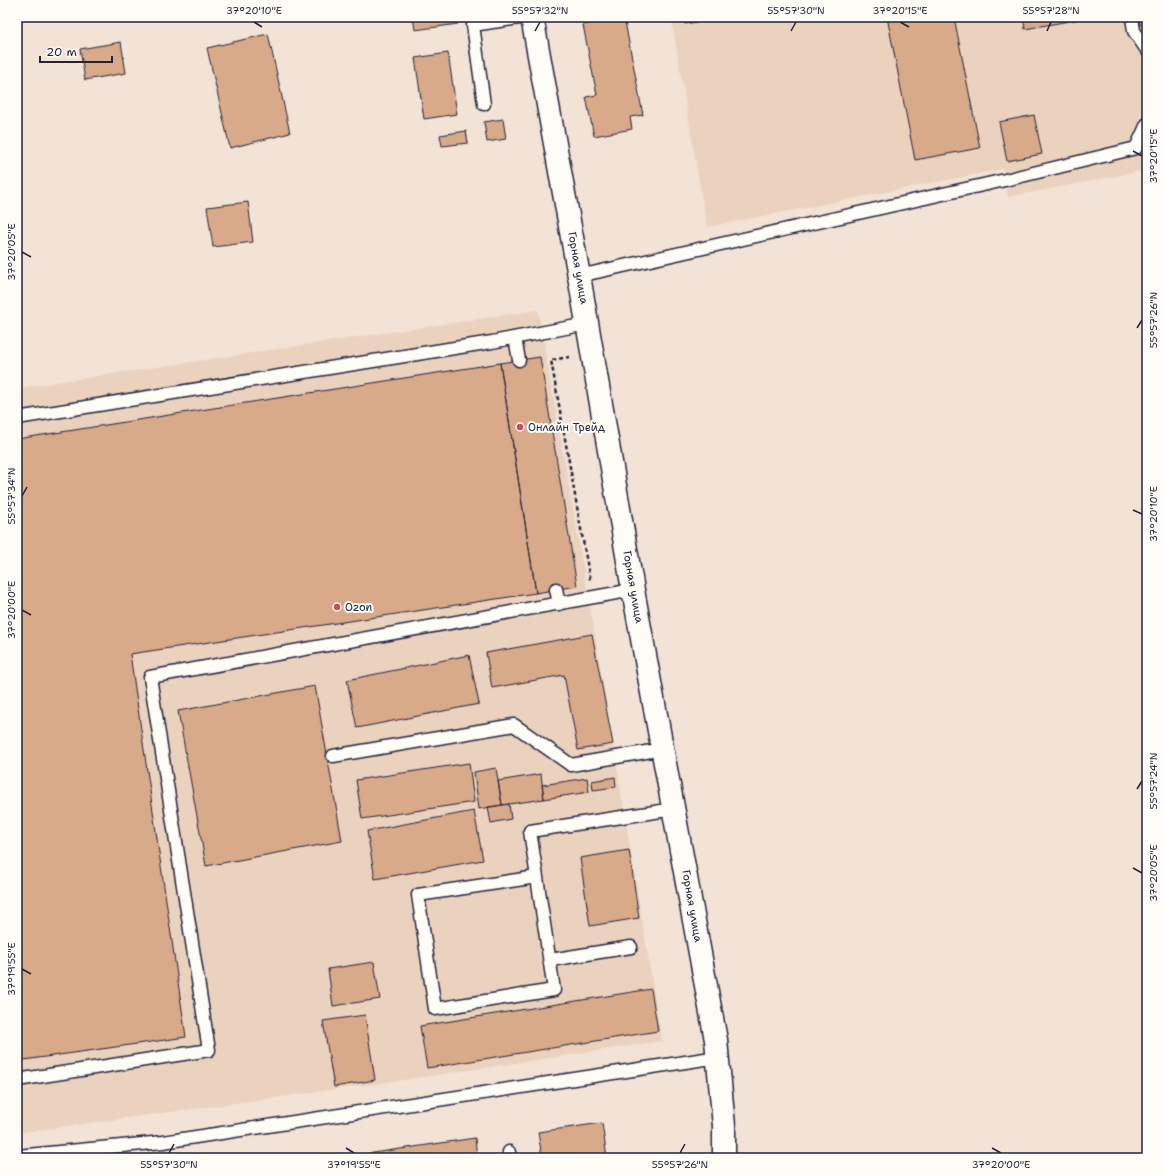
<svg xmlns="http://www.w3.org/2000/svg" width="1164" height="1175" font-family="'Shantell Sans',sans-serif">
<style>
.built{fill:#ead2bf}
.building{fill:#d9aa8a;stroke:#22223b}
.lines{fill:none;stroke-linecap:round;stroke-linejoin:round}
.lane-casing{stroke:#22223b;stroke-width:15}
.secondary-casing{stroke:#22223b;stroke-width:25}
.path{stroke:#22223b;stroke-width:2.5;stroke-dasharray:4 3;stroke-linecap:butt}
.lane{stroke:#fdfcf7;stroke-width:12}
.secondary{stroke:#fdfcf7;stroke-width:22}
.ticks{fill:none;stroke:#22223b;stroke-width:1.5}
.poi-dot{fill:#d1495b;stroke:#fdfcf7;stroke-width:1.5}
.labels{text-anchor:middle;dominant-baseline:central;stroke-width:4;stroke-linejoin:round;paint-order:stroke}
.street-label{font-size:11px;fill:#22223b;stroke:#fdfcf7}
.poi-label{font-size:11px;fill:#22223b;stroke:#fdfcf7;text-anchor:start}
.neatline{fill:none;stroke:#22223b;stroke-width:1.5}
.ticks-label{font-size:10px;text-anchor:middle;fill:#22223b}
</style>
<rect width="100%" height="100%" fill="#f2e3d6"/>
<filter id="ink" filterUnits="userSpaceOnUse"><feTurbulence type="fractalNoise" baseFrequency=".025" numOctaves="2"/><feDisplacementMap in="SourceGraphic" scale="8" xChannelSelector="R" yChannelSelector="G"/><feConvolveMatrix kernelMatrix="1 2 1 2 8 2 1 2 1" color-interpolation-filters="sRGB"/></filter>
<g filter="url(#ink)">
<path class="built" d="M671 17H1147V170L1008 197 1003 169 707 227Z
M538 310 595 635 662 1041 403 1080 17 1133V388Z"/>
<path class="building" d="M413 17H457L458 24 415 30Z
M624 17 643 115 630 117 632 129 594 136 586 97 597 95 583 25Z
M684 17H718V18L685 24Z
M887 17H954L980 148 915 160Z
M1023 17H1080V19L1025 29Z
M268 34 290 133 230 148 207 48Z
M121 42 126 73 85 80 80 49Z
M448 53 457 114 424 119 415 58Z
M1034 115 1042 154 1007 161 999 122Z
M503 119 506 139 487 142 484 122Z
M466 131 468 143 442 146 440 135Z
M248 202 253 242 213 247 207 207Z
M540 357 577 586 536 593 500 363Z
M500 363 536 593 130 654 186 1037 17 1061V439Z
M592 634 613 744 578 750 564 675 492 688 486 653Z
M469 655 479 704 357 728 347 680Z
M315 686 342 841 206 866 178 711Z
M469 763 474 802 362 819 356 780Z
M496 768 502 805 479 809 474 772Z
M541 774 544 799 502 805 498 781Z
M615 777 616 787 593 790 592 781Z
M587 778 589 792 544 799 542 785Z
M509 804 511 819 491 823 488 807Z
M474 811 483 860 375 879 367 831Z
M629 850 639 918 590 926 580 858Z
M374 962 380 999 333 1006 328 969Z
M651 989 658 1031 427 1068 420 1026Z
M365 1015 375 1080 334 1087 323 1021Z
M602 1123 607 1158H542L538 1132Z
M475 1138 477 1158H339Z"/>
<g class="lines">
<defs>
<path id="lane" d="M1132 17 1134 31 1147 50
M484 104 473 25 526 17
M579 276 1005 180 1136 148 1147 124
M515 338 519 360
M17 418 492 342 587 324
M556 589 559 604
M333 756 514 725 571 765 663 749
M537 877 418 895 435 1009 554 990 530 831 674 809
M550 960 631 947
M17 1080 209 1050 150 677 633 590
M509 1152 510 1158
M17 1156 163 1142 718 1057"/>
<path id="secondary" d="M532 17 579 276 633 590 716 1040 724 1126V1158"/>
</defs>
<use href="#lane" class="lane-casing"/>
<use href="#secondary" class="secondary-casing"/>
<path class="path" d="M570 357 551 360 590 580"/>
<use href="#lane" class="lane"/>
<use href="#secondary" class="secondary"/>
</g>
</g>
<path class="ticks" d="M254 22 262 27M900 22 909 27M535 31 540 22M791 31 796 22M1047 31 1051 22M1133 151 1142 156M22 252 31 257M1137 328 1142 320M22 496 27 487M1133 510 1142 514M22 610 31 615M1137 789 1142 781M1133 868 1142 873M22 969 31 974M346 1148 354 1153M992 1148 1001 1153M169 1153 174 1144M680 1153 685 1144"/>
<g class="poi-dot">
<circle cx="520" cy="427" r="4"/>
<circle cx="337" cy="607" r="4"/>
</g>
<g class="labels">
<g class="street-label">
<text transform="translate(578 268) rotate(80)">Горная улица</text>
<text transform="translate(633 587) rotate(80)">Горная улица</text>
<text transform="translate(692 906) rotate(80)">Горная улица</text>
</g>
<g class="poi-label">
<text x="528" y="427">Онлайн Трейд</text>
<text x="345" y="607">Ozon</text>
</g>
</g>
<rect width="1164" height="1175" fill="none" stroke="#fdfcf7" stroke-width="44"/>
<path d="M40 56v6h72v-6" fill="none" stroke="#22223b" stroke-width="2"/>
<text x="46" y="56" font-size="12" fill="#22223b" stroke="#fdfcf7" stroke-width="3" paint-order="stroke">20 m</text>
<rect x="22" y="22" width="1120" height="1131" class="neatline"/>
<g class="ticks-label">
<text x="254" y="14">37°20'10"E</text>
<text x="540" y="14">55°57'32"N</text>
<text x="796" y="14">55°57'30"N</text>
<text x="900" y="14">37°20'15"E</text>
<text x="1051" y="14">55°57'28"N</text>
<text transform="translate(1153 156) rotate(-90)" y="4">37°20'15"E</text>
<text transform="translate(11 252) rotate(-90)" y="4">37°20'05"E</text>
<text transform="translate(1153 320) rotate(-90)" y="4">55°57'26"N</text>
<text transform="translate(11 496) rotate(-90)" y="4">55°57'34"N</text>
<text transform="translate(1153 514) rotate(-90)" y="4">37°20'10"E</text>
<text transform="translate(11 610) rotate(-90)" y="4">37°20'00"E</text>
<text transform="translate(1153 781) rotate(-90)" y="4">55°57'24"N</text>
<text transform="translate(1153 873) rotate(-90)" y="4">37°20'05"E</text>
<text transform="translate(11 969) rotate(-90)" y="4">37°19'55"E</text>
<text x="169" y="1168">55°57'30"N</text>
<text x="354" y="1168">37°19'55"E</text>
<text x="680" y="1168">55°57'26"N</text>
<text x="1001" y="1168">37°20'00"E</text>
</g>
</svg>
